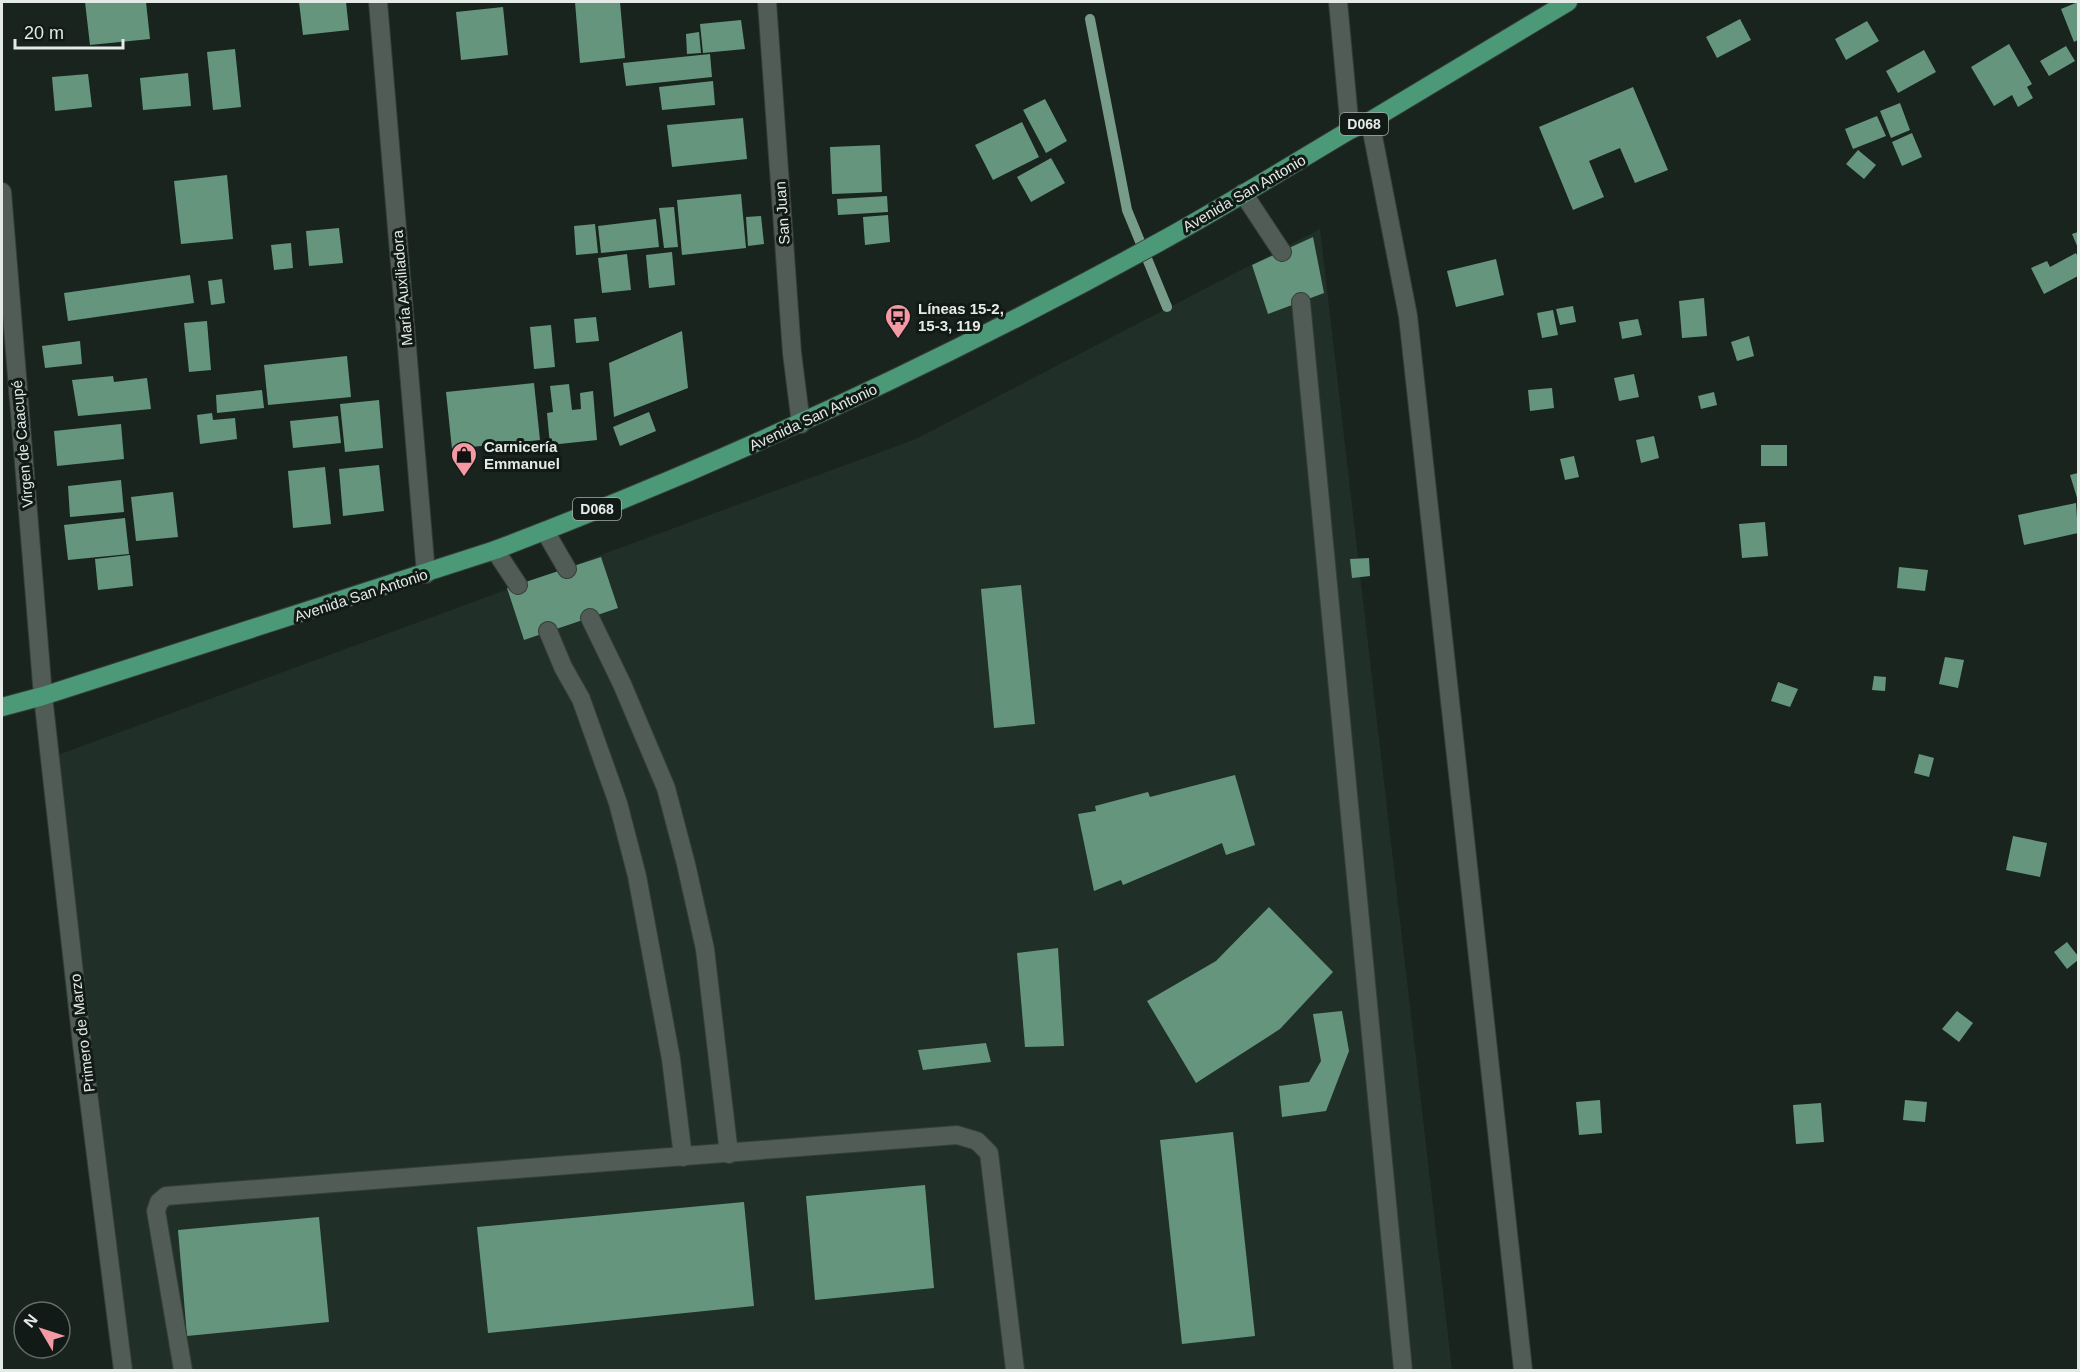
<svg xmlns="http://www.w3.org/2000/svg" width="2080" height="1372" font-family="Arial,sans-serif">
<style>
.built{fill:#203028}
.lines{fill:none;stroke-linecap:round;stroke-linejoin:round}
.stream{stroke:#789c8a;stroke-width:10}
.building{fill:#65967d}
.lane-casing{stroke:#363e3a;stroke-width:20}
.street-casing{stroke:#363e3a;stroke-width:20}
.primary-casing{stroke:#363e3a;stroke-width:20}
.lane{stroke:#515c56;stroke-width:18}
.street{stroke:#515c56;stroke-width:18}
.primary{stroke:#4c9978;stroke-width:18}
.labels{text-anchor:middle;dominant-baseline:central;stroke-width:6;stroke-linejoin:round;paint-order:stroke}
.shield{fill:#111a16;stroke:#a5aca8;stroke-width:1.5}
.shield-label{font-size:14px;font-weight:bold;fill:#e4eae6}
.street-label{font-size:15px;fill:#e4eae6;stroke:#111a16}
.poi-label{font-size:15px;font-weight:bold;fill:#e4eae6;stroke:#111a16;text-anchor:start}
</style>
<rect width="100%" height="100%" fill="#1a241f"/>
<path class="built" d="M1320 229 1452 1370H131L58 755 916 439Z"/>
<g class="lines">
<path class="stream" d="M1090 19 1127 210 1167 307"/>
</g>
<path class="building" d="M85 2H146L150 39 90 45Z
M299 2H346L349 30 303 35Z
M575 2H620L625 58 580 63Z
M2078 2V40L2074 42 2061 9Z
M503 7 508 55 461 60 456 12Z
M1740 19 1751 40 1717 58 1706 37Z
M741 20 745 49 703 53 700 24Z
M1867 21 1879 41 1846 60 1835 39Z
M699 32 701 53 687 54 686 34Z
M2009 44 2032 84 2027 87 2033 98 2018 107 2012 95 1994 106 1971 67Z
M2066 46 2075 61 2049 76 2040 61Z
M235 49 241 107 213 110 207 52Z
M1924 50 1936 72 1898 93 1886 71Z
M710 54 712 77 626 86 623 63Z
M188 73 191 106 143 110 140 78Z
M88 74 92 107 55 111 52 77Z
M713 81 715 105 662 110 659 87Z
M1633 87 1668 170 1635 183 1620 148 1589 161 1604 197 1573 210 1539 127Z
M1045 99 1067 141 1046 153 1023 110Z
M1900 103 1910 130 1891 138 1880 111Z
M1877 116 1886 136 1853 149 1845 129Z
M743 118 747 159 672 167 667 125Z
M1022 122 1039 157 993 180 975 145Z
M1912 133 1922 157 1902 166 1892 142Z
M880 145 882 192 832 194 830 147Z
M1858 150 1876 165 1864 179 1846 164Z
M1051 158 1065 183 1031 202 1017 177Z
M227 175 233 239 181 244 174 181Z
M741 194 746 248 682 255 677 200Z
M887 196 888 212 838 215 837 199Z
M674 207 678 247 664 248 659 208Z
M888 215 890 242 865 245 863 217Z
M761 216 764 244 748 246 746 217Z
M656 219 659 247 601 253 598 226Z
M595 224 598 253 576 255 574 226Z
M339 228 343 263 309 266 306 231Z
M2078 232V248L2072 234Z
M1313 237 1324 293 1268 314 1252 265Z
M291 243 293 268 274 270 271 245Z
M672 252 675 285 649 288 646 255Z
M2076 253 2078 258V276L2044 294 2031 268 2047 261 2050 267Z
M627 254 631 290 602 293 598 258Z
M1496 259 1504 295 1456 307 1447 271Z
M190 275 194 303 68 321 64 293Z
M222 279 225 303 211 305 208 281Z
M1704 298 1707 336 1682 338 1679 301Z
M1573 306 1576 322 1560 325 1556 309Z
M1553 310 1558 335 1542 338 1537 313Z
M596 317 599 341 576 343 574 319Z
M1638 319 1642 335 1622 339 1619 322Z
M207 321 211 370 189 372 184 323Z
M551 325 555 367 534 369 530 327Z
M682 331 688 388 614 417 609 363Z
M1749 336 1754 356 1737 361 1731 342Z
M80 341 82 364 45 368 42 346Z
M347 356 351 397 268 405 264 365Z
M1634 374 1639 397 1619 401 1614 378Z
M113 376 114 382 147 378 151 409 78 416 72 380Z
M534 383 540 440 452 449 446 392Z
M569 384 572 410 581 409 580 393 593 391 597 440 550 445 547 413 553 412 550 386Z
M1552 388 1554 408 1530 411 1528 390Z
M262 390 264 408 217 413 216 395Z
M1714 392 1717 405 1701 409 1698 396Z
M379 400 383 448 345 452 340 404Z
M649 412 656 431 620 446 613 427Z
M212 413 213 420 235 418 237 439 200 444 197 415Z
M338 416 341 443 293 448 290 421Z
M121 424 124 459 57 466 54 431Z
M1654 436 1659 458 1641 463 1636 440Z
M1761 445H1787V466H1761Z
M1574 456 1579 477 1565 480 1560 459Z
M379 465 384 511 343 516 339 469Z
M325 467 331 524 293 528 288 471Z
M2078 473V501L2070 475Z
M121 480 124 512 70 517 68 486Z
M173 492 178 537 136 541 131 497Z
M2076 503 2078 533 2024 545 2018 515Z
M125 518 129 554 68 560 64 525Z
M1765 522 1768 556 1742 558 1739 524Z
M130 555 133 586 98 590 95 559Z
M601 557 618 608 524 640 507 588Z
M1369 558 1370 576 1352 578 1350 559Z
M1899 567 1928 570 1925 591 1897 588Z
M1021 585 1035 724 994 728 981 589Z
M1945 657 1964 660 1958 688 1939 684Z
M1874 676 1886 677 1885 691 1872 690Z
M1778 682 1798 689 1790 707 1771 701Z
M1919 754 1934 758 1929 777 1914 773Z
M1235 775 1255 845 1226 855 1222 843 1123 885 1121 880 1094 891 1078 814 1096 811 1095 806 1148 792 1150 797Z
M2013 836 2047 843 2040 877 2006 870Z
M1269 907 1333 972 1280 1029 1196 1083 1147 1001 1216 961Z
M2067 942 2078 956V960L2067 969 2054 952Z
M1058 948 1064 1046 1025 1047 1017 953Z
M1342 1011 1349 1051 1326 1111 1282 1117 1279 1086 1309 1082 1321 1061 1313 1014Z
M1957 1011 1973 1023 1959 1042 1942 1029Z
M986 1043 991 1062 923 1070 918 1050Z
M1600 1100 1602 1133 1579 1135 1576 1102Z
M1905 1100 1927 1102 1925 1122 1903 1120Z
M1821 1103 1824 1142 1796 1144 1793 1105Z
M1233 1132 1255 1336 1182 1344 1160 1140Z
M925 1185 934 1288 815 1300 806 1196Z
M744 1202 754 1306 488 1333 477 1227Z
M319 1217 329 1322 187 1336 178 1230Z"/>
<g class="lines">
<defs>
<path id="lane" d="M1370 121 1408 316 1523 1370
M1243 193 1282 252
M1301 302 1403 1370
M545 531 567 569
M495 550 518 585
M590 618 622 684 666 788 686 864 705 949 729 1154
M548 631 563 667 581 699 618 803 637 876 671 1059 683 1157
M183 1370 156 1211 159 1202 166 1196 957 1135 977 1141 989 1153 1015 1370"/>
<path id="street" d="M378 2 426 574
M767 2 792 353 801 424
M1338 2 1350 130
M2 192 43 696 82 1044 123 1370"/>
<path id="primary" d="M2 707 43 696 495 550C722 464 943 361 1156 244 1222 208 1286 168 1350 130L1370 121 1568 2"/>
</defs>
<use href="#lane" class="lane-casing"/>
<use href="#street" class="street-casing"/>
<use href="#primary" class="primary-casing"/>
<use href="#lane" class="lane"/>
<use href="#street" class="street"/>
<use href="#primary" class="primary"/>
</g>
<defs>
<symbol id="bus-pin" viewBox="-11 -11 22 30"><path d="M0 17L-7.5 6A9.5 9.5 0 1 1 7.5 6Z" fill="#f49aa5" stroke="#111a16"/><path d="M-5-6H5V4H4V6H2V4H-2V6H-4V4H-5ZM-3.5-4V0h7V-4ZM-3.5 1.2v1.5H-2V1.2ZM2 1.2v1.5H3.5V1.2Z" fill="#111"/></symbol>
<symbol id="shop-pin" viewBox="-11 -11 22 30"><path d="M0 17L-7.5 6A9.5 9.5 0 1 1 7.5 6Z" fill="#f49aa5" stroke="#111a16"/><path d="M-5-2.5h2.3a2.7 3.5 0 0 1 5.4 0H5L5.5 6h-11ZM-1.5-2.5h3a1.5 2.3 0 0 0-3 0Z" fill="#111"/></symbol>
</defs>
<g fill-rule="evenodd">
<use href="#bus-pin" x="883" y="302" width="30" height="40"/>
<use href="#shop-pin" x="449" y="440" width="30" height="40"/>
</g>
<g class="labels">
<g class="shield">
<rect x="1340" y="113" width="48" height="22" rx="4.5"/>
<rect x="573" y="498" width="48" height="22" rx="4.5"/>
</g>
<g class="shield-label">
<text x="1364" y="124">D068</text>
<text x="597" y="509">D068</text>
</g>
<g class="street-label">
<text transform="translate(1244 193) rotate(-30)">Avenida San Antonio</text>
<text transform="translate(782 213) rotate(-94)">San Juan</text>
<text transform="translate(402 288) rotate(-95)">María Auxiliadora</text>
<text transform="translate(813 417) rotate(-25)">Avenida San Antonio</text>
<text transform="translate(22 444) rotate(-95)">Virgen de Caacupé</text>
<text transform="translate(361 595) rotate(-18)">Avenida San Antonio</text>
<text transform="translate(82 1033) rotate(-97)">Primero de Marzo</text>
</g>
<g class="poi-label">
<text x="918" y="308">Líneas 15-2,<tspan x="918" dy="17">15-3, 119</tspan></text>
<text x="484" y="446">Carnicería<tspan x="484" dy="17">Emmanuel</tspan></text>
</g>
</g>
<rect width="2080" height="1372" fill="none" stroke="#e4eae6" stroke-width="6"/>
<g transform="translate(42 1330) rotate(309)"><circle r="28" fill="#111a16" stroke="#656d69" stroke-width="1.5"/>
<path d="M0-4.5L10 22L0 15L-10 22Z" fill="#f49aa5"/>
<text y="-9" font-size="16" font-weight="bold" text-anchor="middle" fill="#e4eae6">N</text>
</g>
<path d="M15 39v9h108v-9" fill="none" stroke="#e4eae6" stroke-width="3"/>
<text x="24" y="39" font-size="18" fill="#e4eae6" stroke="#111a16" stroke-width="4.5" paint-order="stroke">20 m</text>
</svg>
